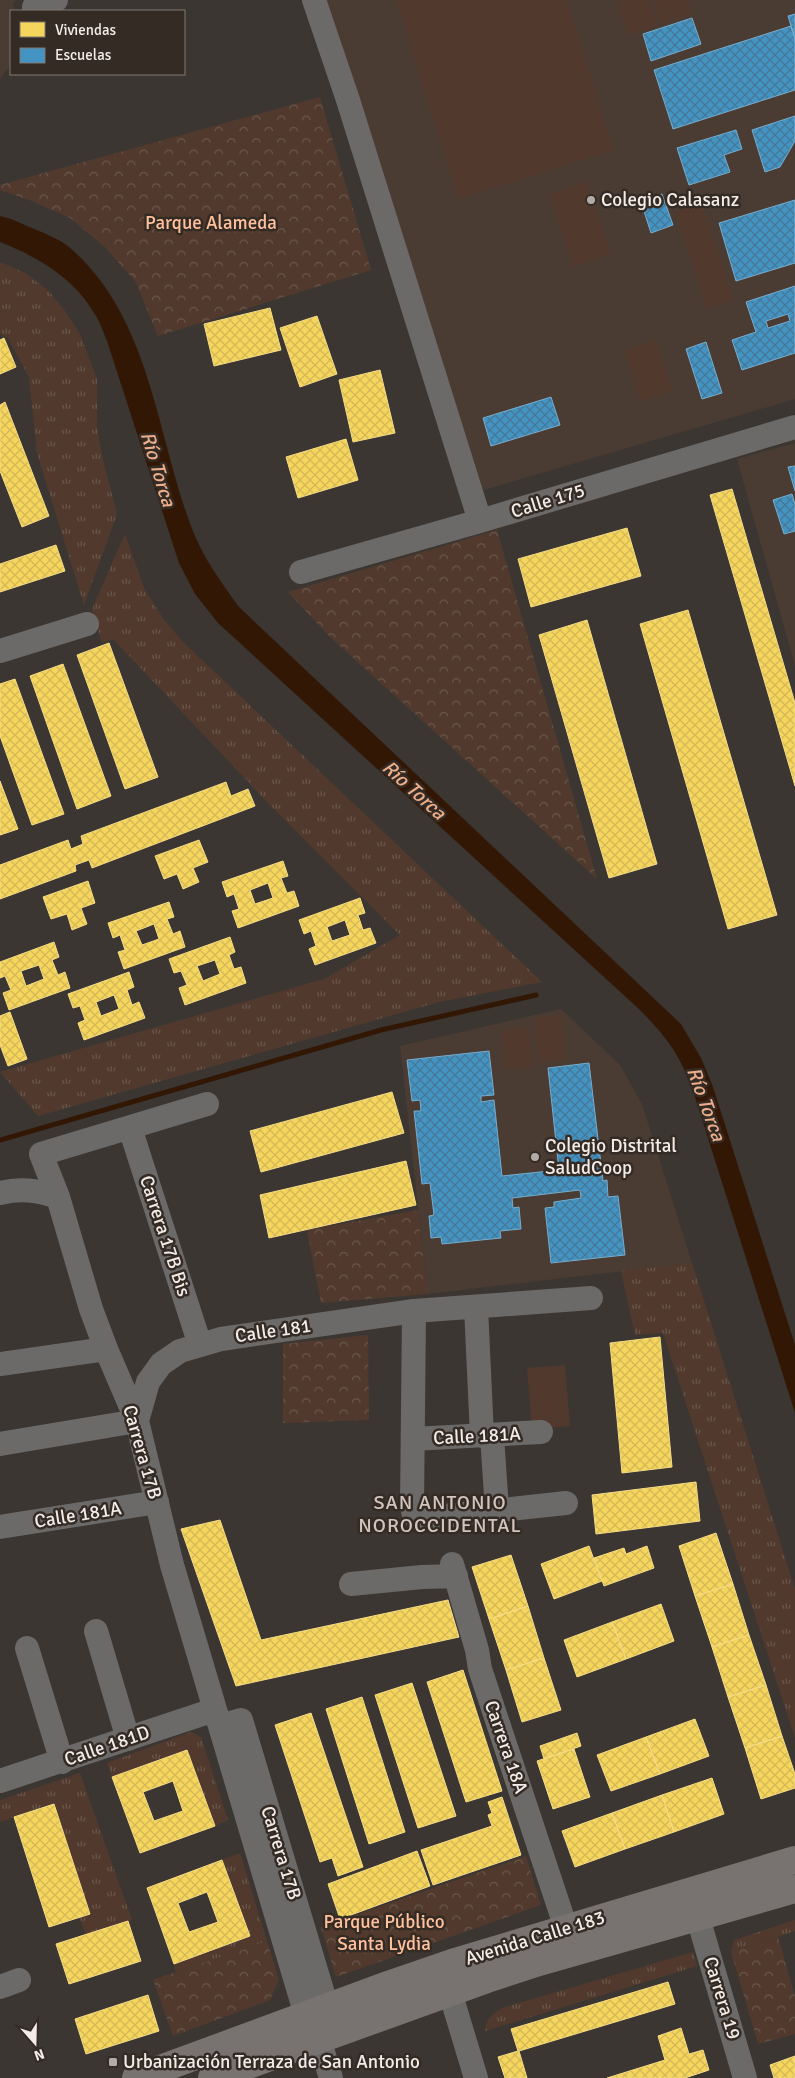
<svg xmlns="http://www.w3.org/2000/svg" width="795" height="2078" font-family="Signika,sans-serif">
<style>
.built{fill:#4b3c33}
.grass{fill:url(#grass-tufts)}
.park{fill:url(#park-crowns)}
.garden{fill:#513a2d}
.water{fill:#321705}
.homes{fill:url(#homes-cross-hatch);stroke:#f5dc86;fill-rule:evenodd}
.schools{fill:url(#schools-cross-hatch);stroke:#78adce;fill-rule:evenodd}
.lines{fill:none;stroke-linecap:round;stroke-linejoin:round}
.stream{stroke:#321705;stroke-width:5}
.minor{stroke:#6c6a68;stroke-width:24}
.major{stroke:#787371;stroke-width:28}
.poi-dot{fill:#b2aca8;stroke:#352b25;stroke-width:2}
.labels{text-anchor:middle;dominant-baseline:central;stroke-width:5;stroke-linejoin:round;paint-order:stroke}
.poi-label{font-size:19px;fill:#f2ebe7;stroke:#352b25;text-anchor:start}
.park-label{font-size:19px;fill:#ffc09c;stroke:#352b25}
.street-label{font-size:19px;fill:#f2ebe7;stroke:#352b25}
.water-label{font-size:20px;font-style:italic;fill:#ecae8a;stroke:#352b25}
.neighbourhood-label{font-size:20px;letter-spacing:1px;fill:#d3c5be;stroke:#352b25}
</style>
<defs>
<pattern id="grass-tufts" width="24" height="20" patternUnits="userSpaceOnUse" patternTransform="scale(1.25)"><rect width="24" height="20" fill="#513a2d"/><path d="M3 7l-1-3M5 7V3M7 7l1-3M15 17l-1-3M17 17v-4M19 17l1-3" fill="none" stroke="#6a574b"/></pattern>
<pattern id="park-crowns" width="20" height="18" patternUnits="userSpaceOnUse" patternTransform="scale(1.25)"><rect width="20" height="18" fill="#513a2d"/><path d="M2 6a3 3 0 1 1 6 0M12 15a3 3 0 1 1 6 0" fill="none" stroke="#6a574b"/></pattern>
<pattern id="homes-cross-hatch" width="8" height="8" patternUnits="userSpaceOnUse" patternTransform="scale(1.25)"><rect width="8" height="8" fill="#f6d55c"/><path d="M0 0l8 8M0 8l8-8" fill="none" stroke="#d3b857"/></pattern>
<pattern id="schools-cross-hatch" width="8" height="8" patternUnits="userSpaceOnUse" patternTransform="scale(1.25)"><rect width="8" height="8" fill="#4393c3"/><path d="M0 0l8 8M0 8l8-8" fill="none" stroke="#457897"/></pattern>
</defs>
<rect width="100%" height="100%" fill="#3c3632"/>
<path class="built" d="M0 0H17L13 3 15 11H11V64L0 79Z
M322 0H795V399L483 490Z
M795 443V666L737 459Z
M561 1009 620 1065 642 1104 692 1263 428 1294 400 1046Z"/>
<path class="grass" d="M0 262 25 273 48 290 65 311 80 334 97 379V427L103 460 117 514 84 605 37 453 29 377 8 338 0 334Z
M125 534 144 588 164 620 182 641 542 982 439 1002 38 1116 0 1072 324 979 400 935 271 806 113 639 102 643 92 609Z
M692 1263 795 1589V1738L663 1333 635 1335 621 1271Z
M191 1732 201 1737 228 1820 215 1826 187 1750 112 1777 107 1763Z
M80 1773 132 1920 86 1935 79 1917 90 1913 54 1804 0 1822V1800Z
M240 1853 267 1941 176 1972 174 1964 249 1936 222 1860Z
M795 1920V1931L731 1952 734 1940Z
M693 1952 697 1966 485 2031C485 2019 493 2014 502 2008Z"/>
<path class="park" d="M320 97 371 270 158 336 135 281 105 247 70 218 32 201 0 190V185Z
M497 530 597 879 330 637 288 592Z
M418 1210 428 1294 321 1303 307 1230Z
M368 1335 369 1420 283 1423V1344Z
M526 1856 541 1905 336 1977 321 1927Z
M778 1937 795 1996V2034L758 2044 731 1952Z
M267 1941 279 1980 270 2000 173 2036 153 1980Z"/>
<path class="garden" d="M396 0H567L614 150 458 199Z
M616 0H649L657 26 628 35Z
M653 0H688L693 14 661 24Z
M587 181 611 254 572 267 549 194Z
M702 203 734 299 706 309 675 212Z
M656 340 672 391 640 401 624 350Z
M562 1015 567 1060 538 1063 533 1018Z
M529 1027 533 1066 505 1069 501 1030Z
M565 1365 570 1426 532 1429 527 1368Z"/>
<path class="water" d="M0 216C11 218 22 224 32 228 44 233 59 239 69 247 150 316 156 432 191 526 202 556 220 581 239 607L681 1024 701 1058 713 1087 795 1345V1413L693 1091C679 1053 668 1039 640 1010L218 623 195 594 179 563 107 341C103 332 100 321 94 313 74 278 36 256 0 242Z"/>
<path class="homes" d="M270 308 281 350 214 366 204 324Z
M317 316 337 374 300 387 280 328Z
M4 338 16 367 0 374V340Z
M380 370 395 433 353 442 339 380Z
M5 402 49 516 22 527 0 471V405Z
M346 439 358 480 298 498 286 457Z
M732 489 795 703V786L710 495Z
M627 528 641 576 531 607 518 559Z
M56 545 65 571 0 592V564Z
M688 610 777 915 728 929 640 624Z
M587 620 657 864 609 878 539 635Z
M109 643 158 777 125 789 77 655Z
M63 664 111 796 77 809 30 676Z
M15 679 64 814 32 825 0 736V684Z
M0 781 18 829 0 835Z
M226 782 231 796 248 789 255 806 92 868 89 860 75 865 76 871 0 899V865L68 840 71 849 83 844 81 836Z
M199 840 208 862 193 868 199 882 183 889 177 874 164 879 155 856Z
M283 861 288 876 281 878 287 893 294 891 299 906 238 928 232 911 239 909 234 894 227 897 222 882ZM268 883 273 898 255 904 250 890Z
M88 881 95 903 81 908 87 924 72 930 67 914 51 919 43 897Z
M360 898 365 913 358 915 363 930 370 928 376 943 315 965 309 949 316 946 311 931 304 934 299 920ZM345 920 350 935 332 941 327 927Z
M169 902 174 917 167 919 173 934 180 931 185 947 124 969 118 952 125 950 120 935 113 938 108 923ZM154 924 159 939 142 945 136 931Z
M230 937 235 952 229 955 234 969 241 967 246 983 185 1005 179 988 187 985 181 971 174 973 169 959ZM215 960 220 974 203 981 197 966Z
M54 942 59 957 52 960 58 975 65 972 70 988 9 1010 3 993 11 990 5 976 0 978V962ZM39 965 44 979 26 986 21 971Z
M129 972 134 987 127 990 132 1005 139 1002 145 1018 84 1040 78 1023 85 1020 80 1006 73 1008 68 994ZM114 995 119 1009 101 1016 96 1002Z
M10 1012 27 1059 8 1066 0 1045V1016Z
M392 1092 404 1133 261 1172 250 1131Z
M406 1161 416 1205 269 1238 260 1195Z
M660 1337 672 1467 622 1473 610 1343Z
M696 1482 700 1521 596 1534 592 1495Z
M220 1520 261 1640 448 1600 459 1637 236 1686 181 1529Z
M716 1533 733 1584 695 1596 679 1546Z
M589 1546 602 1581 554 1599 541 1564Z
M647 1546 654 1568 604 1586 594 1558 624 1548 626 1554Z
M511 1555 528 1606 489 1619 472 1567Z
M733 1584 749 1635 712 1647 695 1596Z
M661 1604 674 1641 626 1659 612 1622Z
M528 1606 544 1658 506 1670 489 1619Z
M612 1622 626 1659 577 1677 564 1640Z
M749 1635 766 1685 728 1697 712 1647Z
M544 1658 561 1710 522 1722 506 1670Z
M463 1670 502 1791 466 1802 427 1682Z
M412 1683 456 1816 418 1828 375 1695Z
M766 1685 782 1736 745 1748 728 1697Z
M362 1697 405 1832 369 1844 326 1709Z
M311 1713 363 1867 338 1876 332 1858 320 1862 275 1725Z
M695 1719 709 1756 660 1774 646 1737Z
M577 1733 581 1746 544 1759 540 1746Z
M782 1736 795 1774V1788L761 1799 745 1748Z
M646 1737 660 1774 611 1791 597 1755Z
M574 1749 590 1797 553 1809 537 1761Z
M187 1750 215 1826 140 1853 112 1777ZM173 1781 183 1811 154 1821 143 1792Z
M712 1778 724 1814 674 1832 662 1795Z
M662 1795 674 1832 625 1849 612 1813Z
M502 1797 521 1855 433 1885 421 1850 492 1826 488 1815 492 1813 488 1802Z
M54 1804 90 1914 49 1927 14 1817Z
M612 1813 625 1849 575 1867 562 1831Z
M417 1851 430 1886 340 1919 328 1884Z
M222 1860 250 1936 174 1964 147 1888ZM207 1892 218 1922 189 1932 178 1903Z
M128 1921 141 1961 69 1984 56 1944Z
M668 1982 675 2004 519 2051 527 2078H505L498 2057 518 2051 511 2029Z
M148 1995 159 2031 86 2054 75 2019Z
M681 2028 689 2054 703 2050 709 2070 685 2078H607L665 2060 658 2036Z
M795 2056V2078H774L770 2065Z"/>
<path class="schools" d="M795 14V39L788 16Z
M692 18 701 44 651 61 643 34Z
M791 26 795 39V90L673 129 654 70Z
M795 116V141L780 167 765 172 752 130Z
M736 130 742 149 724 155 730 172 689 185 677 148Z
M662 194 673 225 651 233 641 202Z
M795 200V263L736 281 719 223Z
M795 286V353L742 370 732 340 756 332 746 302ZM788 314 790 321 768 328 766 321Z
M706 342 722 393 702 399 686 349Z
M551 397 560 425 491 446 483 418Z
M795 466V491L788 467Z
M792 494 795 504V531L784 534 773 500Z
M489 1051 494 1095 481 1096V1102L494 1100 502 1176 559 1170 548 1068 589 1063 603 1181 607 1180 608 1197 618 1196 625 1255 551 1263 545 1208 554 1207V1202L581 1198 580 1190 512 1198 513 1208 519 1207 521 1229 500 1231 501 1238 442 1244 441 1237 431 1238 429 1216 434 1215 430 1183 422 1184 414 1111H421L420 1100 412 1101 407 1060Z"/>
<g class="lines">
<path class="stream" d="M0 1140 381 1030 536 995"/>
<path class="minor" d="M314 0 348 100 480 521
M34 7 56 0
M301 572 480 521 795 427
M0 651 87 624
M207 1104 41 1154 58 1197 91 1309 106 1349 137 1421 172 1565 306 2015
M130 1128 200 1345
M0 1193C21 1188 38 1190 58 1197
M476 1307 482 1436
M414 1311 412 1507 414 1515 426 1518 566 1503
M0 1364 106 1349
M137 1421 148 1382 161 1364 180 1351 221 1339 414 1311 591 1298
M492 1436 497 1510
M413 1439 541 1432
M0 1444 137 1421
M0 1527 157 1502
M452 1564 477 1650 480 1669 566 1928
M351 1584 422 1577 456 1576
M96 1631 128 1739
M27 1648 62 1762
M220 1726 241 1720 327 2007
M0 1781 214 1710
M698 1918 745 2078
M0 1987 19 1980
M450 1992 476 2078
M319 2039 331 2078"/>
<path class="major" d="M136 2078 388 1985 452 1963 795 1860
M212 2078 487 1979 539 1962 795 1889"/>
</g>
<g class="poi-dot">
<circle cx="591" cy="200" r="5"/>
<circle cx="535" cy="1157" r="5"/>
<rect x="108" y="2057" width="10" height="10" rx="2.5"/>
</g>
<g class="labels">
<g class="poi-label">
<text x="601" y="200">Colegio Calasanz</text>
<text x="545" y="1146">Colegio Distrital<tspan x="545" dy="22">SaludCoop</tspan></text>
<text x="123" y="2062">Urbanización Terraza de San Antonio</text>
</g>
<g class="park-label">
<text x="211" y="223">Parque Alameda</text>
<text x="384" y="1922">Parque Público<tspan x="384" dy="22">Santa Lydia</tspan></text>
</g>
<g class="street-label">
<text transform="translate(548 501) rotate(-17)">Calle 175</text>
<text transform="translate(165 1236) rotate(72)">Carrera 17B Bis</text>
<text transform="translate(273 1331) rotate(-8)">Calle 181</text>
<text transform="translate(477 1436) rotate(-3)">Calle 181A</text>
<text transform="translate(142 1452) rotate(74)">Carrera 17B</text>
<text transform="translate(78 1515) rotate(-9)">Calle 181A</text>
<text transform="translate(107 1746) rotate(-19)">Calle 181D</text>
<text transform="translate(506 1747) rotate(71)">Carrera 18A</text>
<text transform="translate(281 1853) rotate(73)">Carrera 17B</text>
<text transform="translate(535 1938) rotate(-17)">Avenida Calle 183</text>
<text transform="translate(722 1998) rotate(73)">Carrera 19</text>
</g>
<g class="water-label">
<text transform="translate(158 469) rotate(73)">Río Torca</text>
<text transform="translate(414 790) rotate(42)">Río Torca</text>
<text transform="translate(706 1104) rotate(70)">Río Torca</text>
</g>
<g class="neighbourhood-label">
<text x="440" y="1502">SAN ANTONIO<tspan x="440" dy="23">NOROCCIDENTAL</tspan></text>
</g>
</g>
<rect x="10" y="10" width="175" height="65" fill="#352b25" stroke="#817873"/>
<rect x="20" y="22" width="25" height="15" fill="#f6d55c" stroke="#817873"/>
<text x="55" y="35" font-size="15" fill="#f2ebe7">Viviendas</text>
<rect x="20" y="48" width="25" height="15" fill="#4393c3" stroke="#817873"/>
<text x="55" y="60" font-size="15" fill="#f2ebe7">Escuelas</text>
<g transform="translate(35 2043) rotate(160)" stroke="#352b25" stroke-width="4" paint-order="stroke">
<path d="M0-4L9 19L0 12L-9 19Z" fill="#f2ebe7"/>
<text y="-8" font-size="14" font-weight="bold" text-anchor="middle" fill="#f2ebe7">N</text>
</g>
</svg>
